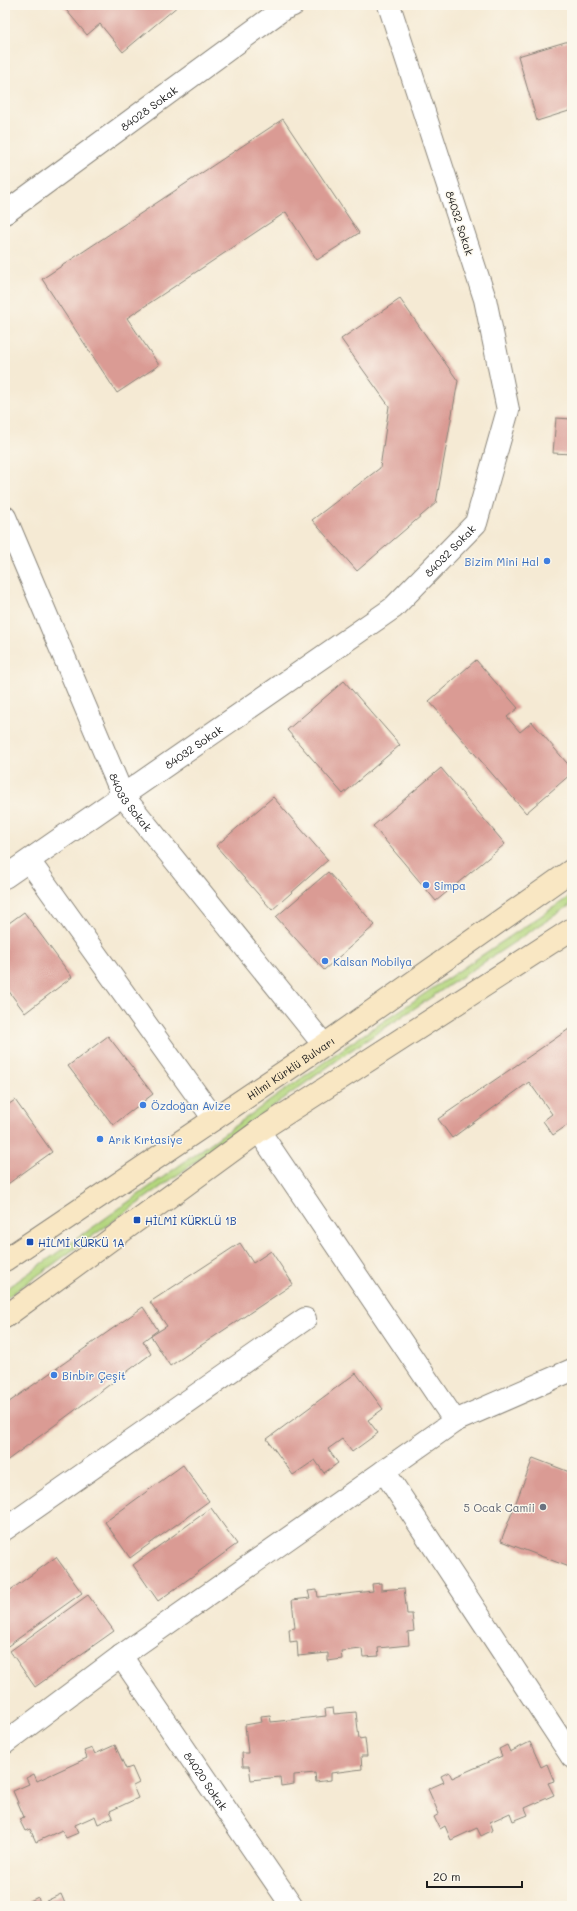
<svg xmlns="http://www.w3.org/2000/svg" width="577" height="1911" font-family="Mali,sans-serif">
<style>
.green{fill:#b2d57d;stroke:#67784c}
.building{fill:#da9b94}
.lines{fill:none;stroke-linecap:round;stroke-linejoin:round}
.minor-casing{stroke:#888378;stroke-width:24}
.tertiary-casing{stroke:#888378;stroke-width:24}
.secondary-casing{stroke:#888378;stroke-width:24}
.minor{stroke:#fff;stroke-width:22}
.tertiary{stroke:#fff;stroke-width:22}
.secondary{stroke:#f9e7c3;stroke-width:22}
.shop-dot{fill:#3f7fe0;stroke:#fbf7ec;stroke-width:1.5}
.transit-dot{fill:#1a4fb4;stroke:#fbf7ec;stroke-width:1.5}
.worship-dot{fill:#6b7280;stroke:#fbf7ec;stroke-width:1.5}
.labels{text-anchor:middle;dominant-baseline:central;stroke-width:3;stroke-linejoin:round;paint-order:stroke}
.street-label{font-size:11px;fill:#1c1c1c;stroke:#fbf7ec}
.shop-label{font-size:11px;fill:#366cbe;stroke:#fbf7ec;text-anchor:start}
.transit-label{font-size:11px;fill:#164399;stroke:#fbf7ec;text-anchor:start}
.worship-label{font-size:11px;fill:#5b616d;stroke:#fbf7ec;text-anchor:end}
</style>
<rect width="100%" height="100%" fill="#fbf7ec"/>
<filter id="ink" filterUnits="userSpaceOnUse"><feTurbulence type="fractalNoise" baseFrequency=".025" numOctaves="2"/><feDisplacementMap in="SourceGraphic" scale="8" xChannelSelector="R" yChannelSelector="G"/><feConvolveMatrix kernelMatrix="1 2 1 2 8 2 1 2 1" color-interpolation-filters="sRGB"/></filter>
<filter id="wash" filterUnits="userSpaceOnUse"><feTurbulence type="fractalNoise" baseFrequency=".012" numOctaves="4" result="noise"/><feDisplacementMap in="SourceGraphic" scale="16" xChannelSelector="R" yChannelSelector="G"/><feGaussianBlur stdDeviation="0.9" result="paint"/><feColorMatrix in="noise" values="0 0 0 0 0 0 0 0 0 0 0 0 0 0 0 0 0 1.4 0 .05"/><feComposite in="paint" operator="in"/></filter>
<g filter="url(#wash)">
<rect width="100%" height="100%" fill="#f5ead4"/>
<path class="green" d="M572 895V904L350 1051 5 1299V1290L348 1045Z"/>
<g id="blocks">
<path class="building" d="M62 5H179L123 52 100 24 87 35Z
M572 40V110L537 121 518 56Z
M283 119 359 233 317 260 286 212 127 318 159 365 117 393 42 279Z
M400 299 458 381 436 503 357 571 312 520 380 468 389 406 341 339Z
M556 418 572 419V454L553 453Z
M476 660 518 708 507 717 520 732 532 722 572 769V773L526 813 429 701Z
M344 681 400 745 343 794 287 730Z
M441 768 505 844 436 901 373 826Z
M273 797 328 860 272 910 216 846Z
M328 872 375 925 324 970 276 917Z
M24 912 72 977 25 1013 5 986V926Z
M572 1027V1122L553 1135 543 1121 552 1114 529 1082 452 1138 438 1119Z
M108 1036 153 1094 113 1125 68 1066Z
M15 1100 52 1152 5 1186V1107Z
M240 1243 253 1263 271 1251 293 1284 170 1366 151 1336 167 1326 150 1302Z
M143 1307 158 1330 143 1341 151 1354 5 1462V1405Z
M356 1373 383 1409 368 1420 378 1433 352 1452 342 1439 328 1449 338 1463 324 1473 315 1460 293 1475 267 1439Z
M533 1458 572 1473V1568L501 1541Z
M183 1465 209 1501 130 1558 105 1522Z
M211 1508 237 1544 158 1601 133 1565Z
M56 1557 82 1593 5 1648V1594Z
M381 1583V1590L404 1588 407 1614H412L414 1631 408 1632 409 1645 378 1648 379 1656 363 1657 362 1649 341 1651 342 1659 328 1661V1653L298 1656 297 1641 290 1642 289 1629 295 1628 292 1600 310 1598 308 1591 317 1590 318 1597 373 1591 372 1584Z
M88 1595 114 1631 35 1687 10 1651Z
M333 1708 334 1714 356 1712 359 1739 365 1738 367 1756H361L362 1769 331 1773V1780L316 1782 315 1773 294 1775V1784L281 1786 280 1777 251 1780 249 1766H243L242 1753H248L245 1725 262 1722 261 1716 270 1715 271 1722 326 1716 325 1709Z
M530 1742 541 1767 547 1764 554 1781 548 1783 554 1795 525 1808 528 1815 513 1821 510 1813 490 1822 493 1830 481 1836 477 1828 451 1840 445 1826 440 1829 434 1817 439 1814 428 1789 444 1782 441 1776 449 1772 452 1778 502 1756 499 1749 507 1745 510 1752Z
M115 1745 126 1769 132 1767 139 1783 133 1786 138 1798 110 1811 113 1817 98 1824 95 1816 75 1825 78 1833 66 1838 62 1830 36 1842 30 1829 25 1831 19 1819 24 1817 13 1791 29 1784 26 1778 34 1774 37 1781 87 1758 84 1751 92 1748 95 1754Z
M61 1894 66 1906H33L30 1901 38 1897 40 1904Z"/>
</g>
</g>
<g filter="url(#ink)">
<use href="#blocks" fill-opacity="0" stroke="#888378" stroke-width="1"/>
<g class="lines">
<defs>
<g id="minor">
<path id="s1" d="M5 517 123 796 324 1045"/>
<path d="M29 861 214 1119"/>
<path id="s2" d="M5 877 393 608 476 523 508 410 485 299 389 5"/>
<path d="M455 1421 572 1370"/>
<path d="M384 1471 572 1757"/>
<path d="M5 1529 305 1319"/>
<path id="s3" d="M121 1656 292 1906"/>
<path d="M5 1743 121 1656 455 1421 259 1131"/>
</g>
<g id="tertiary">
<path id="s4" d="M5 213 283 9 293 5"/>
</g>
<g id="secondary">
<path id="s5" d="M5 1260 324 1045 572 870"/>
<path d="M5 1317 259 1131 572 929"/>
</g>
</defs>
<use href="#minor" class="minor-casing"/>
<use href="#tertiary" class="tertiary-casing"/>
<use href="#secondary" class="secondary-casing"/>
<use href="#minor" class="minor"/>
<use href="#tertiary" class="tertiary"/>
<use href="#secondary" class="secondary"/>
</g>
</g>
<g class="shop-dot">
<circle cx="547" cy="561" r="4"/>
<circle cx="426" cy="885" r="4"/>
<circle cx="325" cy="961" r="4"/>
<circle cx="143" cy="1105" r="4"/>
<circle cx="100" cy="1139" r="4"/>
<circle cx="54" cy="1375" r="4"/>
</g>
<g class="transit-dot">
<rect x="133" y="1216" width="8" height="8" rx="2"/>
<rect x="26" y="1238" width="8" height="8" rx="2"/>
</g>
<circle class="worship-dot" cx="543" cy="1507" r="4"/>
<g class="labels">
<g class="street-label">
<text stroke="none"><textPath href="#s4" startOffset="178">84028 Sokak</textPath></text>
<text transform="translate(460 223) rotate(72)">84032 Sokak</text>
<text stroke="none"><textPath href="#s2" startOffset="553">84032 Sokak</textPath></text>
<text stroke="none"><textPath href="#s2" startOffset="229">84032 Sokak</textPath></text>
<text stroke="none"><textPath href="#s1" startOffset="312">84033 Sokak</textPath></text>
<text stroke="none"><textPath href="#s5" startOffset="344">Hilmi Kürklü Bulvarı</textPath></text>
<text stroke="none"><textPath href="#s3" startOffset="151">84020 Sokak</textPath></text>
</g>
<g class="shop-label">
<text x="539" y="561" text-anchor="end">Bizim Mini Hal</text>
<text x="434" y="885">Simpa</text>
<text x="333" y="961">Kalsan Mobilya</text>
<text x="151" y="1105">Özdoğan Avize</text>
<text x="108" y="1139">Arık Kırtasiye</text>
<text x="62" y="1375">Binbir Çeşit</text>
</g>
<g class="transit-label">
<text x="145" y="1220">HİLMİ KÜRKLÜ 1B</text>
<text x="38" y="1242">HİLMİ KÜRKÜ 1A</text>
</g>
<g class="worship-label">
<text x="535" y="1507">5 Ocak Camii</text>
</g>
</g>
<rect width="577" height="1911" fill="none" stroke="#fbf7ec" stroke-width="20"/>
<path d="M427 1881v6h95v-6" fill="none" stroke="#1c1c1c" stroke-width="2"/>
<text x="433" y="1881" font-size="12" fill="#1c1c1c" stroke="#fbf7ec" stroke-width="3" paint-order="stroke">20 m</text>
</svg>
